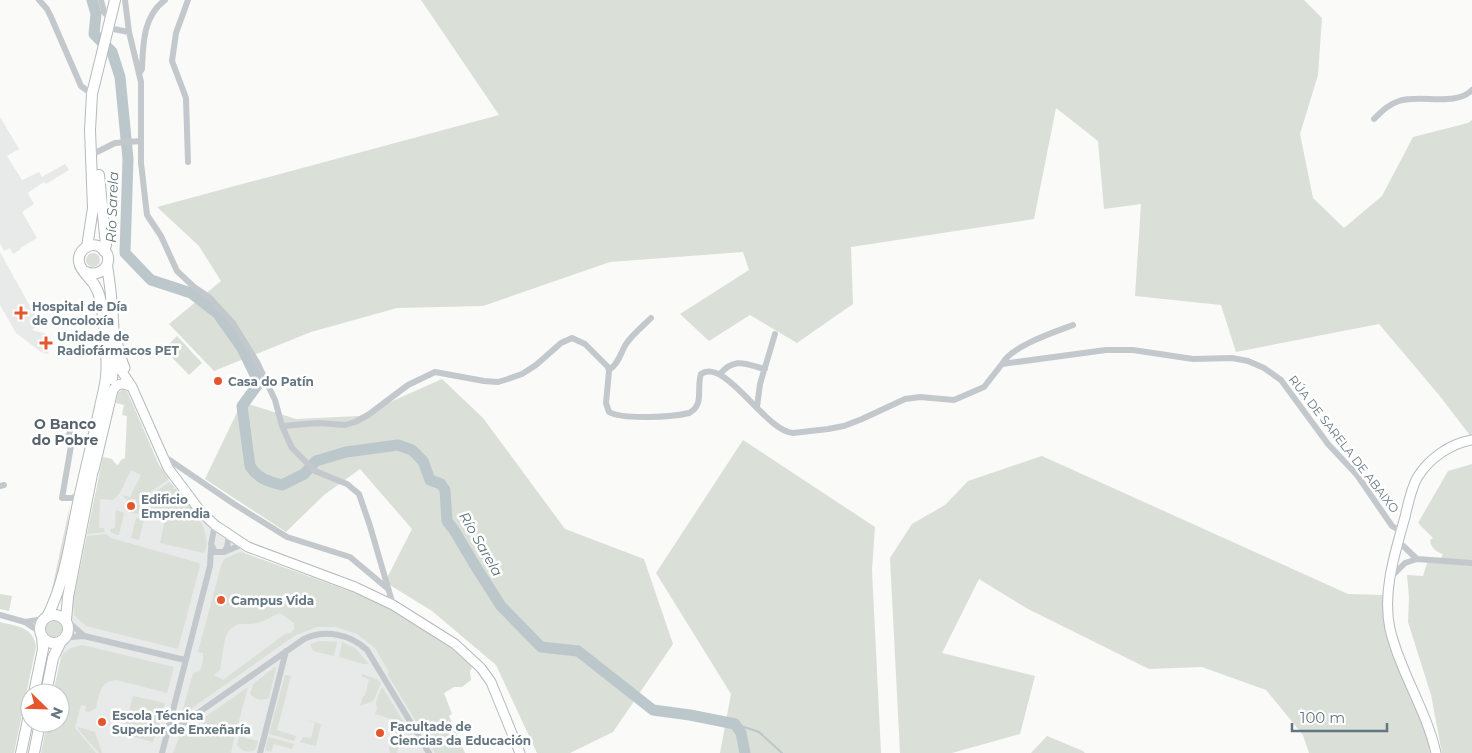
<svg xmlns="http://www.w3.org/2000/svg" width="1472" height="753" font-family="Montserrat,sans-serif">
<style>
.built{fill:#e8e9e9}
.green{fill:#dadfd7;fill-rule:evenodd}
.lines{fill:none;stroke-linecap:round;stroke-linejoin:round}
.stream{stroke:#bbc7cb;stroke-width:2}
.river{stroke:#bbc7cb;stroke-width:11}
.secondary-casing{stroke:#b3babf;stroke-width:11}
.primary-casing{stroke:#b5babe;stroke-width:12}
.street{stroke:#c3c8cc;stroke-width:6}
.secondary{stroke:#fff;stroke-width:9}
.primary{stroke:#fff;stroke-width:10}
.poi-dot{fill:#e4572e;stroke:#fff;stroke-width:2}
.labels{text-anchor:middle;dominant-baseline:central;stroke-width:5;stroke-linejoin:round;paint-order:stroke}
.poi-label{font-size:12px;font-weight:bold;fill:#657683;stroke:#fff;text-anchor:start}
.street-label{font-size:12px;fill:#657683;stroke:#fff}
.water-label{font-size:14px;font-style:italic;fill:#60757c;stroke:#fff}
.neighbourhood-label{font-size:14px;font-weight:bold;fill:#57646e;stroke:#fff}
</style>
<rect width="100%" height="100%" fill="#fafaf8"/>
<path class="built" d="M0 117 19 149 7 156 22 180 39 172 42 177 65 164 69 170 46 184 44 182 28 193 34 204 22 212 37 238 20 248 21 249 13 254 10 248 4 251 0 243Z
M0 252 36 317 33 319 37 326 32 330 50 335 51 345 48 354 41 352 16 333 0 305Z
M159 465 170 482 198 517 246 553 339 587 451 753H41L47 723H60V693H53L100 473Z"/>
<path class="green" d="M421 0H1304L1322 18 1318 75 1300 134 1313 198 1344 228 1382 196 1413 137 1468 123 1472 120V438L1439 395 1379 324 1236 352 1221 305 1135 296 1141 204 1104 209 1098 141 1056 108 1034 219 851 247 853 304 797 343 750 315 709 341 680 314 749 270 743 252 610 262 483 306 397 308 311 332 214 371 169 324 221 281 199 246 157 207 499 115Z
M86 260a7 7 0 1 1 14 0a7 7 0 1 1-14 0Z
M177 336 202 363 189 375 164 349Z
M442 379 483 418 565 529 644 559 673 644 613 732 570 753H537L496 665 432 611 385 582 412 529 360 469 324 495 286 532 205 479 242 402 296 419 359 416Z
M123 389 127 391 159 465 169 479 144 496 138 514H137L129 512 137 509 136 499 127 500 122 495 130 497 141 475 131 470 120 493 113 500 100 499 99 528H104L105 532 87 534 103 457 112 459 116 464 118 465 121 460 125 458 127 416 122 415 124 405 116 403 118 393Z
M743 440 875 527 872 570 881 753H720L731 694 656 573Z
M1042 456 1348 594 1384 595C1380 652 1425 698 1430 753H1309L1303 735 1266 690 1202 667 1149 669 1028 609 979 579 942 653 1035 676 1020 734 952 753H900L890 558 912 524 945 505 968 481Z
M1472 464V753H1442L1431 695 1408 622 1409 597 1407 575 1423 576 1427 563H1439L1443 554C1436 552 1431 548 1430 540L1433 538 1418 523 1448 471Z
M170 482C183 498 216 530 204 553L160 543 165 520 141 515 147 497Z
M70 505 66 538 53 595 51 594Z
M116 510 124 513 119 535C115 534 110 534 110 529L115 528Z
M136 518 144 520 139 540 131 538Z
M106 534 111 538 199 563 200 566 178 649 86 626 75 616 73 604 87 536Z
M240 552 366 597 395 612 440 641 454 650 472 667 470 672 471 680 462 687H454L444 693 452 714 449 716 465 753H435L388 675 389 672 375 648 357 634 336 627H317L294 636 181 716 193 673 200 671 203 661V653L198 652 221 566 224 559ZM280 613 294 623V629L291 633 285 634 223 680 214 675 220 670 225 638 229 630 238 624H251L261 622Z
M0 594 12 596 9 611 0 609Z
M46 629a8 8 0 1 1 16 0a8 8 0 1 1-16 0Z
M0 622C18 627 33 626 36 647L14 753H0Z
M319 641 337 642 334 656 313 651 310 644Z
M342 642 355 648 369 664H363L339 657Z
M82 645 174 667 167 693 117 680C101 680 99 694 96 708L89 712 85 711 86 706 81 705 75 728 96 753H41L47 723H60V693H53L62 655 71 648Z
M275 667 276 668 269 698C260 701 256 700 250 694L253 684Z
M362 674 377 679 381 683 373 701 360 706 363 696H365L369 679 361 676Z
M285 675 291 676 277 730 296 736 294 741 269 734Z
M248 687 236 732 198 722Z
M382 687 412 735 408 734 409 731 403 729 397 753H390L389 749 398 721 375 714 377 709 376 702Z
M133 696 165 703 156 737H154L153 742 123 734Z
M306 720 321 724 316 746 300 742 303 737 311 738 315 723Z
M196 724 235 734 231 753H173L180 736Z
M78 727 95 732 102 753H99L78 729Z
M239 736 258 741 255 750C247 753 243 752 237 745Z
M1047 736 1083 751 1085 753H1031Z
M268 737 294 744 292 749 274 744 271 752 265 750Z"/>
<g class="lines">
<path class="stream" d="M735 724 759 732 782 753"/>
<path class="river" d="M92 0 96 14 94 34 112 52 120 77 128 159 125 253 151 280 191 293 218 314 242 348 259 383 242 406 250 466C258 479 268 481 282 485L304 474 316 461 346 452 398 445 412 450 423 461 430 480 441 484 445 490 447 521 454 530 476 567 501 606 541 647 578 651 653 710 690 715 735 724 741 733 745 753"/>
<defs>
<path id="secondary" d="M117 337 119 352 125 368
M111 355 132 387 168 468 201 512 215 525 248 547 355 587 393 605 455 644 481 668 491 682 520 753
M94 470 113 390C118 382 124 383 132 387
M1436 753C1426 709 1400 672 1390 629 1382 592 1395 553 1405 517 1408 504 1411 489 1417 478 1429 458 1450 444 1472 440"/>
<path id="primary" d="M99 175 106 245 104 251
M87 247 93 208 90 130 92 94 115 0
M107 265C113 303 116 341 112 379
M40 629a14 14 0 1 1 28 0a14 14 0 1 1-28 0Z
M47 617C65 582 70 541 78 503 85 471 93 439 100 407 102 397 105 387 106 377 108 355 105 331 102 309 101 300 99 292 94 284 89 277 80 270 79 262 77 250 91 240 102 248 117 259 102 281 84 271
M66 620 68 597 94 464
M34 693 43 649 42 636
M46 693 53 658 61 641
M21 753 30 710
M34 753 40 723"/>
</defs>
<use href="#secondary" class="secondary-casing"/>
<use href="#primary" class="primary-casing"/>
<path class="street" d="M39 0 47 9 51 17 81 86 92 94
M101 0 104 12 110 19
M125 0 129 32 141 82V163L147 215 161 236 177 271 194 287 209 297 233 323 257 362 275 400 282 426 292 448 315 471 347 484 359 494 370 526 393 605
M188 0 176 33 172 61 186 98 188 162
M108 28 129 32
M139 74 142 69C143 44 143 16 165 0
M1374 119C1382 111 1389 104 1399 101 1420 94 1456 107 1472 90
M97 152 115 143 141 141
M1002 364C1011 346 1055 332 1073 325
M609 370C618 365 621 352 626 344 633 334 643 326 651 318
M720 374C735 357 745 364 765 369
M757 407 760 384 775 334
M282 426 318 423 345 425 355 422 368 415 408 385 435 372 484 381 498 382 508 379 522 374 536 365 561 343 572 338 585 344 608 367 609 371 606 403 609 412C623 420 673 417 689 413 705 405 696 388 701 374 725 357 766 432 793 433L828 429 844 426 862 419 905 399 920 397 954 400 984 387 1002 364 1106 350H1133L1193 359 1232 358 1248 361 1264 368 1281 380 1328 444 1357 475 1392 526 1401 531
M70 431 68 440 71 446 62 498H73L80 493
M162 457 168 459 234 504 287 537 350 557 387 588
M0 486 4 485
M215 525 211 544 215 552H224L227 547 229 536
M1399 542 1417 559
M224 552 243 544
M1391 577 1405 563 1417 559 1472 563
M0 615 25 622 40 632
M66 620 83 635
M25 622 44 619
M61 641 71 637 84 636 185 660
M167 731 175 729 304 639C325 629 350 634 367 650L429 753
M162 753 210 566 211 548
M260 753 286 651"/>
<use href="#secondary" class="secondary"/>
<use href="#primary" class="primary"/>
</g>
<g class="poi-dot">
<path d="M18.5 305.5h5v5h5v5h-5v5h-5v-5h-5v-5h5z"/>
<path d="M43.5 335.5h5v5h5v5h-5v5h-5v-5h-5v-5h5z"/>
<circle cx="218" cy="381" r="5"/>
<circle cx="131" cy="506" r="5"/>
<circle cx="221" cy="600" r="5"/>
<circle cx="102" cy="722" r="5"/>
<circle cx="380" cy="733" r="5"/>
</g>
<g class="labels">
<g class="poi-label">
<text x="32" y="306">Hospital de Día<tspan x="32" dy="14">de Oncoloxía</tspan></text>
<text x="57" y="336">Unidade de<tspan x="57" dy="14">Radiofármacos PET</tspan></text>
<text x="228" y="381">Casa do Patín</text>
<text x="141" y="499">Edificio<tspan x="141" dy="14">Emprendia</tspan></text>
<text x="231" y="600">Campus Vida</text>
<text x="112" y="715">Escola Técnica<tspan x="112" dy="14">Superior de Enxeñaría</tspan></text>
<text x="390" y="726">Facultade de<tspan x="390" dy="14">Ciencias da Educación</tspan></text>
</g>
<g class="street-label">
<text transform="translate(1344 444) rotate(52)">RÚA DE SARELA DE ABAIXO</text>
</g>
<g class="water-label">
<text transform="translate(112 207) rotate(-88)">Río Sarela</text>
<text transform="translate(481 544) rotate(60)">Río Sarela</text>
</g>
<g class="neighbourhood-label">
<text x="65" y="424">O Banco<tspan x="65" dy="16">do Pobre</tspan></text>
</g>
</g>
<g transform="translate(45 708) rotate(113)"><circle r="24" fill="#ffffff" stroke="#c1c8cd"/>
<path d="M0-4L9 19L0 12L-9 19Z" fill="#e4572e"/>
<text y="-8" font-size="14" font-weight="bold" text-anchor="middle" fill="#657683">N</text>
</g>
<path d="M1292 723v8h95v-8" fill="none" stroke="#657683" stroke-width="2.5"/>
<text x="1300" y="723" font-size="15" fill="#657683" stroke="#ffffff" stroke-width="4" paint-order="stroke">100 m</text>
</svg>
